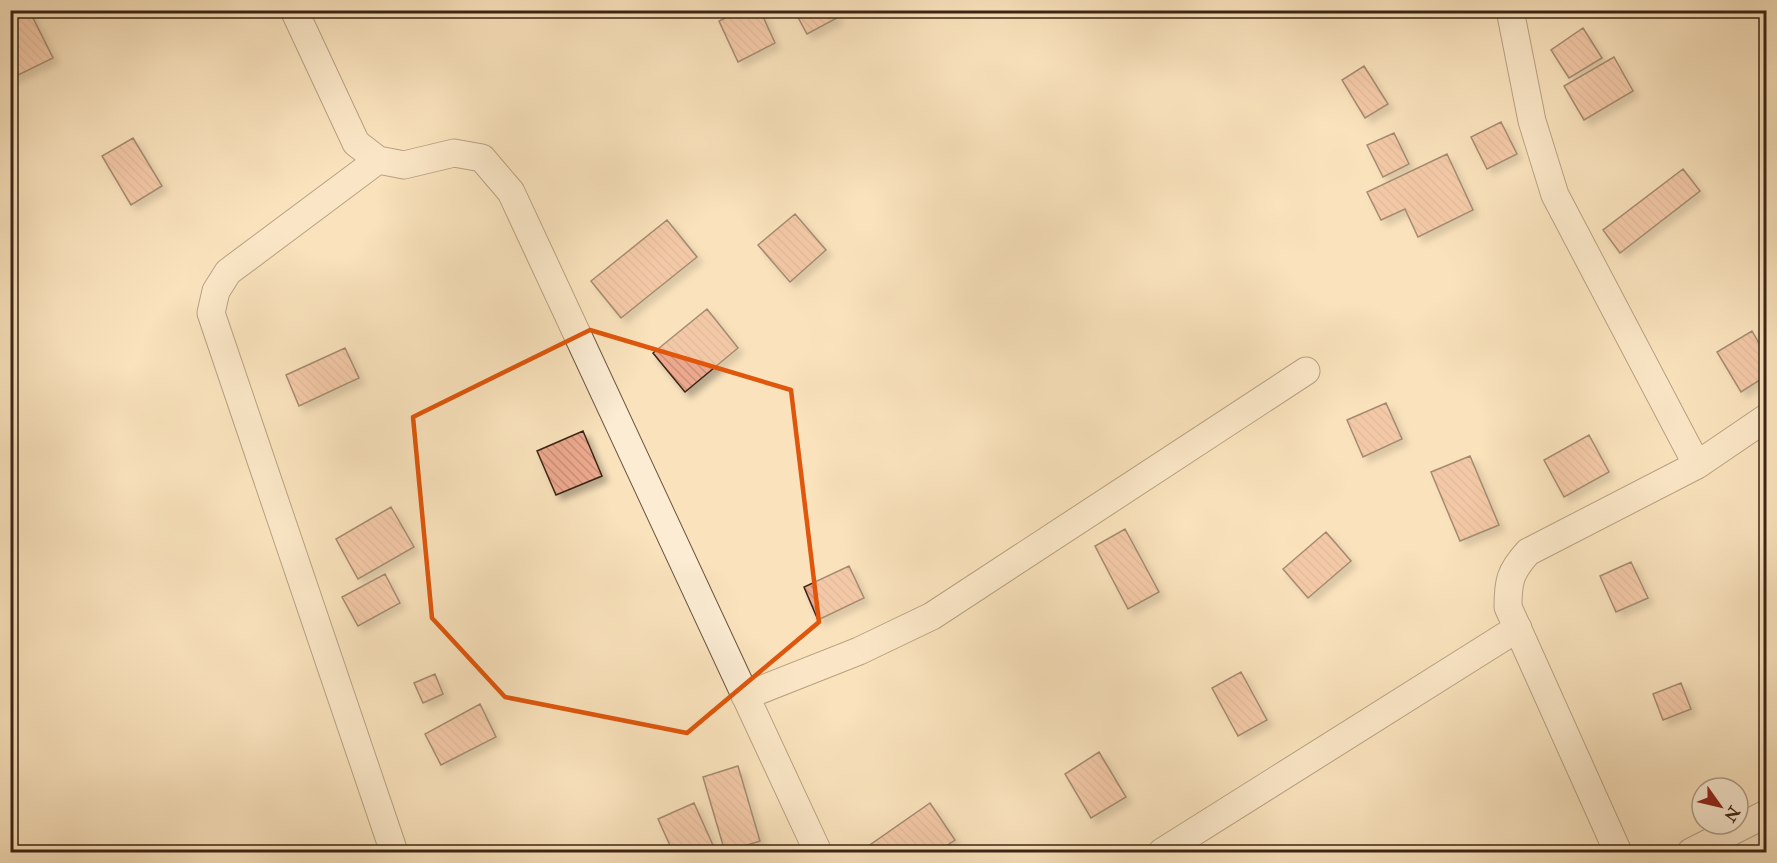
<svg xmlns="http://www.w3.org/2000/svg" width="1777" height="863" font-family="'IM FELL Double Pica',serif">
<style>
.building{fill:url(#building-back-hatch);stroke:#3c2414;stroke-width:1.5;filter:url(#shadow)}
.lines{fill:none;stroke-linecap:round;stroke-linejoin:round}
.street-casing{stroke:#6b543e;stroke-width:29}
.street{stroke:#fbecd3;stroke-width:27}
.marked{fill:none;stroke:#df560c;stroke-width:4.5;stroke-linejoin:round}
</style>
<defs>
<pattern id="building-back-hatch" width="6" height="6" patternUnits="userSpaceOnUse" patternTransform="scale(1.5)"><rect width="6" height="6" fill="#eba88d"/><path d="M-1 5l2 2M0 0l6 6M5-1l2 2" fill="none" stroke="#ca9079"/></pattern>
<filter id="shadow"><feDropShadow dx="5.5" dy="5.5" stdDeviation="3" flood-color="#0004"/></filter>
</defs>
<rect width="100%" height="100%" fill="#f9e2bc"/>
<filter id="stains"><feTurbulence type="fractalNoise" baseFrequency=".00333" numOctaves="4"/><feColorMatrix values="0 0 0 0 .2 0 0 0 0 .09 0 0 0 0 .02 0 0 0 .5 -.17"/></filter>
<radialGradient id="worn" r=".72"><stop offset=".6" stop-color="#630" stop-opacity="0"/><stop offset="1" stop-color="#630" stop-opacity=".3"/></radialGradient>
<path class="building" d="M10 10H29L53 58 10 79Z
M741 10H760L775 43 738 62 719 21Z
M794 10H833L837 18 807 34Z
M1583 28 1602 58 1569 78 1551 50Z
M1614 57 1633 91 1584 120 1564 86Z
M1364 66 1388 104 1365 118 1342 80Z
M1501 122 1517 154 1487 169 1471 137Z
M1394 133 1409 164 1383 177 1367 145Z
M133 138 162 186 131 205 102 156Z
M1447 154 1473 210 1418 237 1405 209 1381 220 1367 192Z
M1683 169 1700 191 1620 253 1603 230Z
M795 214 826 250 790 282 758 245Z
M667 220 697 257 621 318 591 281Z
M707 309 738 348 685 392 653 353Z
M1752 331 1766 356V376L1741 392 1717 352Z
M345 348 359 378 299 406 286 375Z
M1386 403 1402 439 1363 457 1347 420Z
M583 431 602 476 556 495 537 451Z
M1589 435 1609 472 1564 497 1544 460Z
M1470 456 1499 525 1460 541 1431 472Z
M391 507 414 547 358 579 336 539Z
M1125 529 1159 592 1128 609 1095 546Z
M1326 532 1351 561 1308 598 1283 569Z
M1631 562 1648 598 1616 612 1600 576Z
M849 566 864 598 818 620 804 587Z
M385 574 400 603 358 626 342 597Z
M1241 672 1267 720 1238 736 1212 688Z
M435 674 443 694 423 703 414 683Z
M1681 683 1691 709 1663 720 1653 694Z
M480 704 496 737 441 765 425 734Z
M1099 752 1126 797 1091 818 1065 774Z
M738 766 760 841 725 852 703 777Z
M694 803 716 852H673L658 819Z
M930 803 955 840 937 852H871L867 847Z"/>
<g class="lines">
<defs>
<path id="street" d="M294 10 356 143 378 160 404 165 454 153 482 158 511 192 818 852
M1510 10 1532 121 1555 195 1697 465
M378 160 228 272 216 291 211 313 394 852
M745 696 859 651 932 616 1306 371
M1162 852 1518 628
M1618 852 1508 607C1508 581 1510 572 1528 552L1697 465 1766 418
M1691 852 1766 814"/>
</defs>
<use href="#street" class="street-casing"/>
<use href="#street" class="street"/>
</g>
<path d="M0 0H1777V863H0ZM590 330 791 390 819 622 687 733 505 697 432 618 413 417Z" fill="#f9e2bc" fill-opacity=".55" fill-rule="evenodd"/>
<path class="marked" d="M590 330 791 390 819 622 687 733 505 697 432 618 413 417Z"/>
<rect width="1777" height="863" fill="none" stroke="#f9e2bc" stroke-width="36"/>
<rect x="12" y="12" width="1753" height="839" fill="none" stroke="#3c2414" stroke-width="3"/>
<rect x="18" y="18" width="1741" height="827" fill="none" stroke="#3c2414" stroke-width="1.5"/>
<g transform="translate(1720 806) rotate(124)"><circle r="28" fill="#fbecd3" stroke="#af9c87" stroke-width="1.5"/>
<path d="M0-4.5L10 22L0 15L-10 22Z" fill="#8f2418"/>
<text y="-9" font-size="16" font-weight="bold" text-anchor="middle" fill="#3c2414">N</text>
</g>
<rect width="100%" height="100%" filter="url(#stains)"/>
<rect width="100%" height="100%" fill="url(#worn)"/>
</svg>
